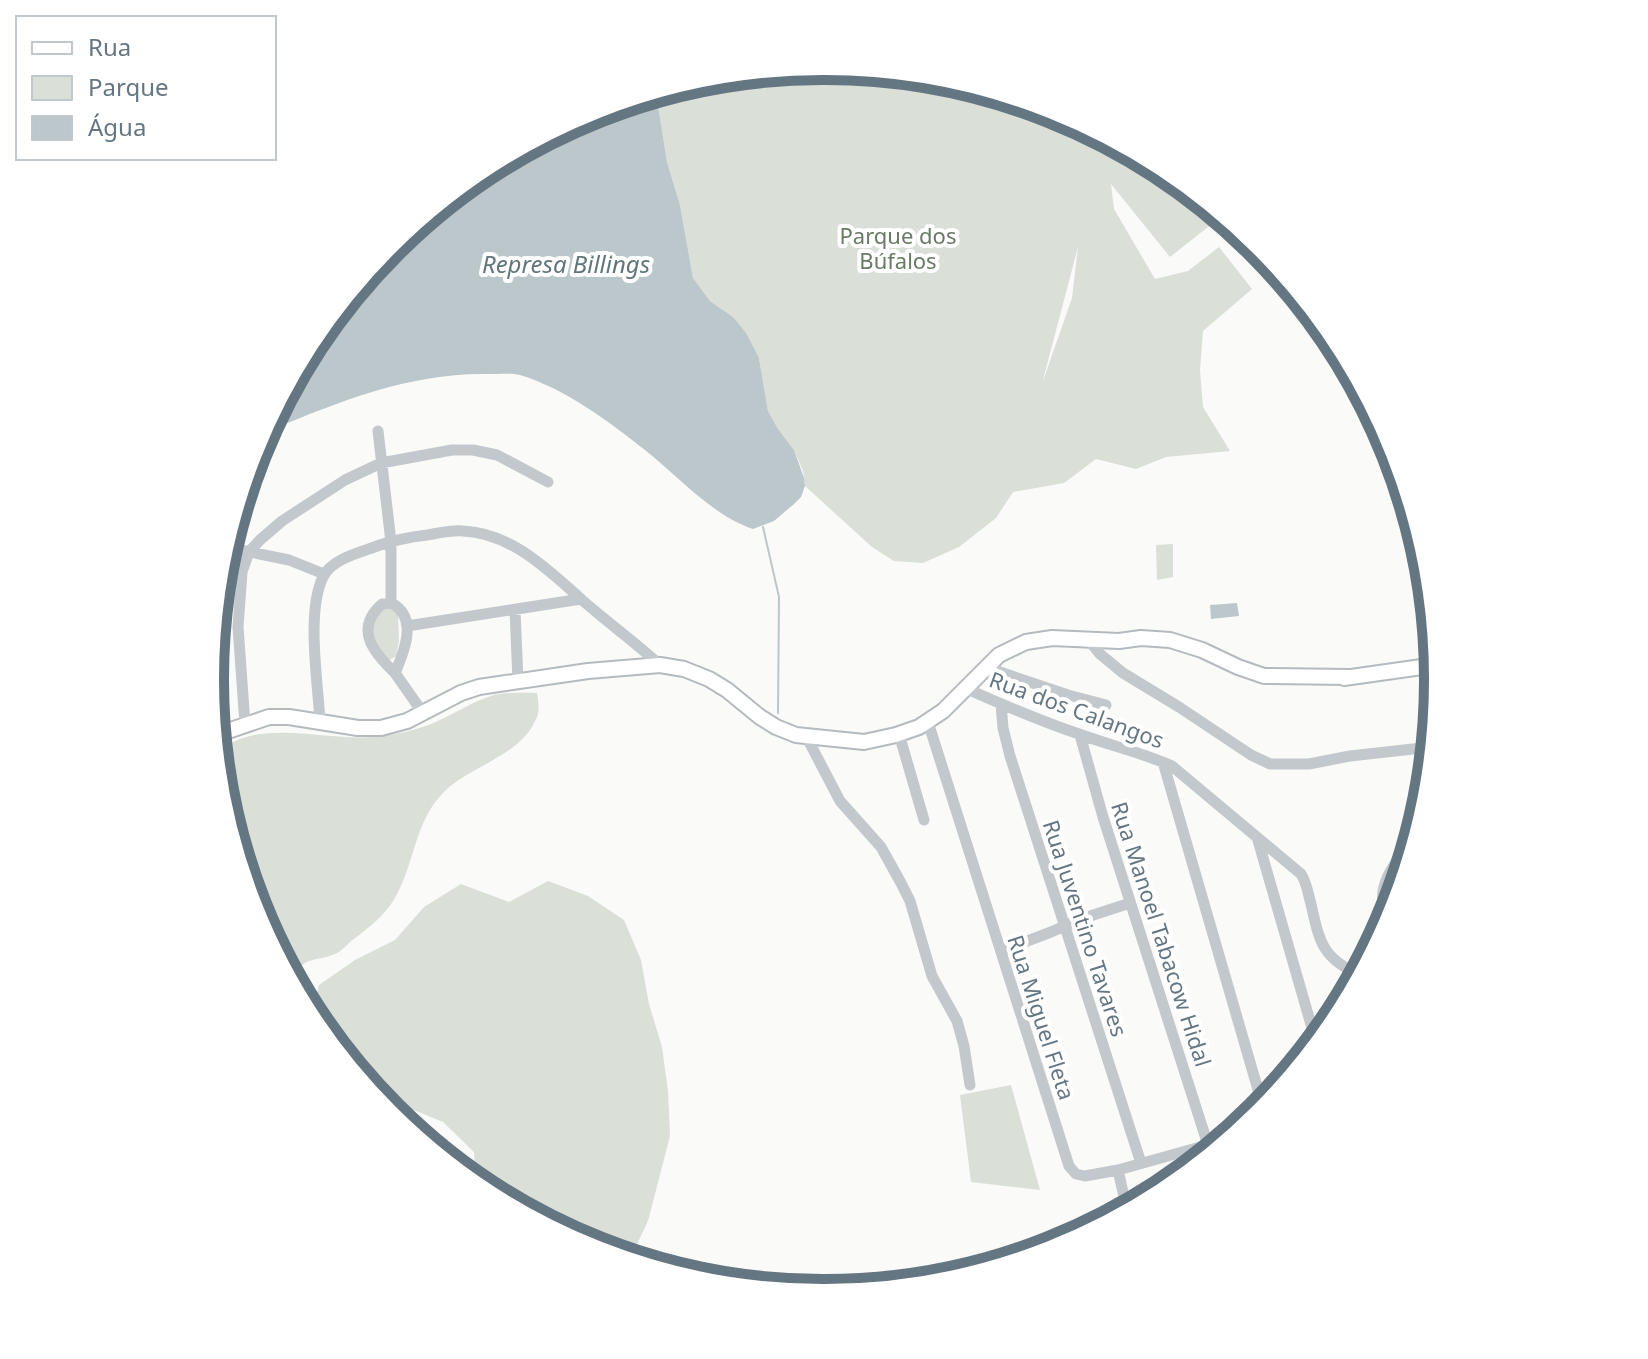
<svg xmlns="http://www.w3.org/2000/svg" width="1648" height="1359" font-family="'Noto Sans',sans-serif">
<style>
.green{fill:#dadfd7;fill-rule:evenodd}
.water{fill:#bbc7cb}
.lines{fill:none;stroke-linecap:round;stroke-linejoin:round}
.stream{stroke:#bbc7cb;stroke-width:2}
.major-casing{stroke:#b5babe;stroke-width:18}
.minor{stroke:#c3c8cc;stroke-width:11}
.major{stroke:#fff;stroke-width:14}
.labels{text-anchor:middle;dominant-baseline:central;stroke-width:8;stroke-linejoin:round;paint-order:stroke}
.park-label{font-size:22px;fill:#687a64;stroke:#fff}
.street-label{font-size:22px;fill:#657683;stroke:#fff}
.water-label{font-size:24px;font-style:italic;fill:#60757c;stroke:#fff}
.rim{fill:none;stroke:#657683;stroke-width:10}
</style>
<rect width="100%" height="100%" fill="#fafaf8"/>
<path class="green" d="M824 66 944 78 1059 113 1165 170 1222 216 1170 257 1111 184 1114 209 1155 279 1188 271 1219 247 1252 289 1203 331 1200 370 1203 407 1230 451 1166 457 1136 469 1096 459 1064 483 1013 492 996 518 959 547 923 563 894 561 872 547 805 486 803 471 794 450 778 429 768 411 759 358 733 317 710 301 693 278 680 205 667 162 656 93 705 78ZM1078 247 1072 298 1043 381V380Z
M1173 544V577L1157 580 1156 545Z
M388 605 398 613 399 641 396 656 388 661C371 638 366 626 388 605Z
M537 693C538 700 540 710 537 717 521 757 470 765 443 793 410 826 415 879 384 913 374 924 363 932 351 941 347 945 342 950 337 953 319 962 302 955 292 979L257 914 261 895 249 876 244 871 222 799 218 752C258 717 324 741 373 737 395 735 418 730 438 721 457 712 474 701 494 695 508 692 524 693 537 693Z
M548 881 588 896 624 920 641 960 649 1004 662 1047 668 1091 670 1136 648 1221 630 1259 589 1246 483 1189 476 1183 474 1152 443 1122 404 1106 380 1101 311 1015 319 985 355 960 395 940 424 907 461 884 509 902Z
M1011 1085 1040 1190 971 1182 960 1095Z"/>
<path class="water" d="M656 93 667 162 680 205 693 278 710 301 733 317 746 333 759 358 768 411 778 429 794 450 804 478 805 486 801 497 794 504 774 521 753 529C713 516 678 476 645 450 608 421 566 389 520 375 511 373 499 374 490 374 413 372 343 400 273 429L260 439 314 338 391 245 484 169 590 113Z
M1237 603 1239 616 1211 619 1210 605Z"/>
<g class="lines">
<path class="stream" d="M763 527 779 597 778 713"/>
<defs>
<path id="major" d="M1344 678 1436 665
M216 735 269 717H289L358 728H381L407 721 461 693 479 687 588 671 660 665 684 669 709 679 727 690 760 717 776 727 796 735 864 742 896 735 919 727 943 711 999 655 1026 642 1052 638 1119 641 1141 638 1170 640 1202 650 1238 667 1264 676 1350 677"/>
</defs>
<use href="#major" class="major-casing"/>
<path class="minor" d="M378 431 391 542V603
M226 547 289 560 324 574
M391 603C419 617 404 652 395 673 373 652 354 629 382 604Z
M515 610 518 681
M407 626 581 599
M1089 640 1100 654 1123 673 1179 707 1251 755 1270 764H1309L1350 756 1431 747
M985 667 1068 695 1106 705
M395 673 423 713
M965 688C1003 705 1042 722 1082 735 1112 746 1143 753 1172 766L1301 874C1307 883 1308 894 1311 904 1319 940 1322 959 1359 974
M1001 704 1003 728 1010 756 1141 1163
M320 722C318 682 306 612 323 577 332 558 362 552 380 545 395 540 411 537 427 535 439 533 451 530 463 531 511 533 547 569 581 599 607 622 635 642 660 665
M928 722 1069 1166 1076 1174 1085 1176 1118 1170 1225 1140
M245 724 238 627 242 572 249 552 260 540 282 521 345 480 381 463 452 450H473L497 455 548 482
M899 734 924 820
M1080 735 1103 817 1208 1145
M806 736 840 801 881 847 901 883 910 901 932 976 957 1021 964 1046 970 1085
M1163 762 1263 1107
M1257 837 1316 1042
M1389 918C1370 891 1397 859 1414 838
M1001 951 1051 932 1078 920 1130 903
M1118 1170 1127 1210
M951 1279C970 1256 977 1261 1004 1263"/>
<use href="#major" class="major"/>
</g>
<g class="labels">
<g class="park-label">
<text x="898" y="235">Parque dos<tspan x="898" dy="25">Búfalos</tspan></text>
</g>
<g class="street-label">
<text transform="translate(1077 709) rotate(20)">Rua dos Calangos</text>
<text transform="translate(1086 928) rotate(72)">Rua Juventino Tavares</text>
<text transform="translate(1162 934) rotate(72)">Rua Manoel Tabacow Hidal</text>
<text transform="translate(1042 1017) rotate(72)">Rua Miguel Fleta</text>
</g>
<g class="water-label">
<text x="566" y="263">Represa Billings</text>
</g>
</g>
<path d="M0 0H1648V1359H0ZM823 80H825A599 599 0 0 1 1424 679V680A599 599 0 0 1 825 1279H823A599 599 0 0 1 224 680V679A599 599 0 0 1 823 80Z" fill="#fff" fill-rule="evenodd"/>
<path class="rim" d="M823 80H825A599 599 0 0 1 1424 679V680A599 599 0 0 1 825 1279H823A599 599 0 0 1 224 680V679A599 599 0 0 1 823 80Z"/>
<rect x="16" y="16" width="260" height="144" fill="#ffffff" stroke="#c1c8cd" stroke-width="2"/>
<rect x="32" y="42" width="40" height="12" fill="#ffffff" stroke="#c1c8cd" stroke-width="2"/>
<text x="88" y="56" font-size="24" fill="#657683">Rua</text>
<rect x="32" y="76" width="40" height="24" fill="#dadfd7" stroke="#c1c8cd" stroke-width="2"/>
<text x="88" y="96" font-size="24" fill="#657683">Parque</text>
<rect x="32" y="116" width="40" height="24" fill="#bbc7cb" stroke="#c1c8cd" stroke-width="2"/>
<text x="88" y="136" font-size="24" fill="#657683">Água</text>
</svg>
